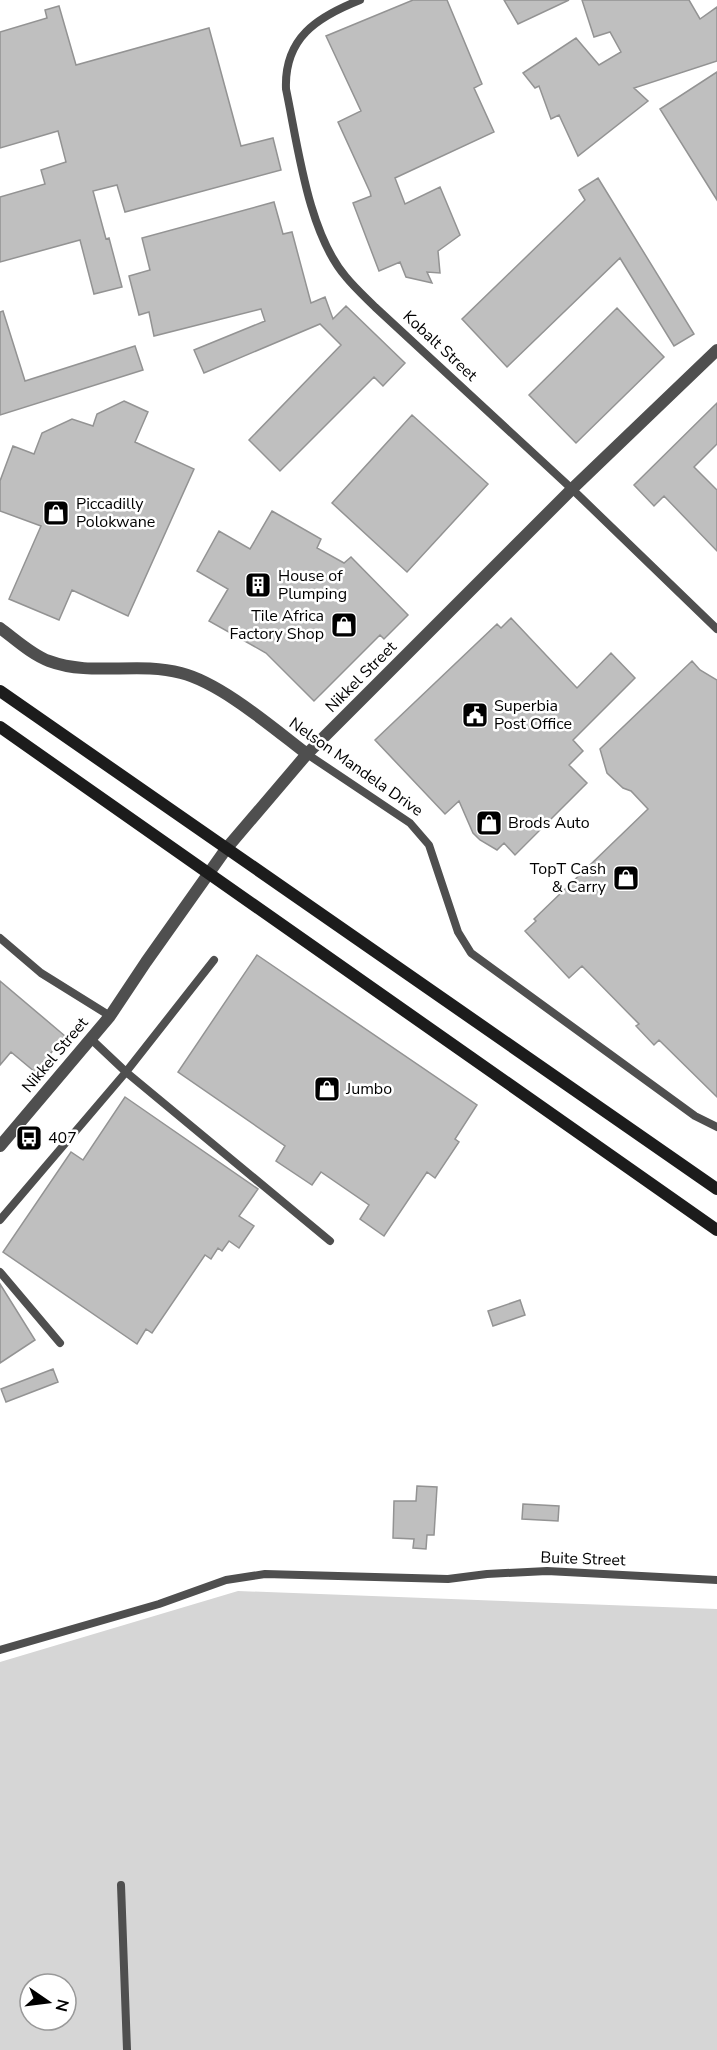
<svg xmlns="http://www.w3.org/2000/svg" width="717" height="2050" font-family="'Nunito Sans',sans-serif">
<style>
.green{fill:#d6d6d6;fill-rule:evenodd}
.building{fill:#bfbfbf;stroke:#939393;stroke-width:1.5}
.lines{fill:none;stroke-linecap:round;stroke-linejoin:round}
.service{stroke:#4f4f4f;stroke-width:8}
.minor{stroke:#4f4f4f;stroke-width:12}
.secondary{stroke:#1c1c1c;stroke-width:12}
.labels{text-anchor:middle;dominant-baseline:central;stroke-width:5;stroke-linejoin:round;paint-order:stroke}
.street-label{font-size:16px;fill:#000;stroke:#fff}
.poi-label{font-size:16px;fill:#000;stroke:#fff;text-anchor:start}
</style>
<rect width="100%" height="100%" fill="#fff"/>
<path class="green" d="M238 1591 717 1609V2050H0V1662ZM30 1984H66V2020H30Z"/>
<path class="building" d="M413 0H447L482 84 474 88 494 132 395 178 405 204 440 187 460 235 438 251 440 273 427 272 432 283 406 277 400 262 379 271 353 203 371 196 370 192 338 122 361 111 326 36Z
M504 0H569L518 24Z
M582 0H689L700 19 717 7V61L634 88 648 101 578 156 559 115 551 119 539 86 535 88 523 73 576 38 599 65 621 52 610 32 594 37Z
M59 6 76 65 209 28 241 146 273 138 281 170 125 212 117 185 93 191 106 239 109 238 122 287 94 294 80 240 0 262V197L45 184 41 170 66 162 58 131 0 148V32L47 18 45 10Z
M717 72V200L660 109Z
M598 178 694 334 674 346 620 258 507 367 462 319 585 200 579 190Z
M274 202 283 234 292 232 311 303 325 297 333 319 346 306 405 363 383 386 374 377 280 471 249 440 341 345 320 324 204 373 194 350 265 321 261 309 154 336 149 312 139 315 129 276 150 270 142 238Z
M617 308 664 357 576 443 529 395Z
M3 311 25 381 135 346 143 370 0 415V312Z
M124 401 148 412 135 442 194 469 128 616 72 590 59 620 9 599 41 526 0 511V481L13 446 34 454 42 433 72 419 93 426 97 414Z
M717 403V444L694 467 717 490V551L664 496 654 506 634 485Z
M412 415 488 484 407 572 332 503Z
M272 511 321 539 317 548 344 563 351 557 408 615 384 639 380 635 314 701 266 653 209 621 228 589 197 571 219 531 250 549Z
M511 618 577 688 611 653 635 678 573 740 583 751 569 765 587 783 515 855 504 843 497 850 480 840 473 833 459 801 445 814 375 740 497 624 501 628Z
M692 661 700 670 717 680V1097L659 1040 654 1045 636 1026 639 1024 582 966 569 978 525 931 536 921 534 919 648 809 631 791 623 788 607 773 600 749Z
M257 955 477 1105 455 1139 459 1142 435 1178 427 1172 384 1236 360 1219 369 1205 321 1172 312 1185 276 1161 285 1146 178 1072Z
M0 981 65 1036 35 1072 11 1052 0 1065Z
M125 1097 258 1189 239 1216 254 1226 239 1248 229 1241 222 1251 218 1248 211 1259 205 1255 152 1333 146 1329 137 1344 3 1252 71 1152 83 1160Z
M0 1284 35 1340 0 1363Z
M520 1300 525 1315 493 1326 488 1311Z
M53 1369 58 1382 6 1402 1 1389Z
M417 1486 437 1487 434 1535H427L426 1549 413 1548 414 1539 393 1538 394 1501H416Z
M523 1504 559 1506 558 1521 522 1519Z"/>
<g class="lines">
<path class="service" d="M360 0C317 17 284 38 286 89 298 146 308 233 346 277 355 288 365 297 375 307L572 489 717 629
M307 754 410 823 429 845 458 932 471 953 695 1116 717 1127
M0 938 41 973 110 1016
M91 1039 126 1072 330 1241
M0 1220 126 1072 214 960
M0 1272 60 1343
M0 1650 159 1604 226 1580 265 1574 448 1579 487 1574 547 1571 717 1580
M121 1885 127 2050"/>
<path class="minor" d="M0 628C15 639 32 655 49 661 92 677 137 661 181 673 221 683 273 728 307 754
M0 1146 110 1016 146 962 226 849 307 754 572 489 717 350"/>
<path class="secondary" d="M0 691 717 1189
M0 727 717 1230"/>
</g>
<defs>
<symbol id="shop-square" viewBox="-11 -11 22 22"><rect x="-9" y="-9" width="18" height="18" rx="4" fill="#000" stroke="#fff"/><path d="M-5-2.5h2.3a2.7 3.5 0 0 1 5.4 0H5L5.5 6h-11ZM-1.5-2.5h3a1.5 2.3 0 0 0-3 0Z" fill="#fff"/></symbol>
<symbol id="building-square" viewBox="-11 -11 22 22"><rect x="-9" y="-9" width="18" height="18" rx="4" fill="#000" stroke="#fff"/><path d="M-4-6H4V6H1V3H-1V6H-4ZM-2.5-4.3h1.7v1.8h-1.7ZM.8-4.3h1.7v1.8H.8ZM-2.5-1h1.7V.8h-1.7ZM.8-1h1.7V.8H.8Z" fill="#fff"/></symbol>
<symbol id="civic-square" viewBox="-11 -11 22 22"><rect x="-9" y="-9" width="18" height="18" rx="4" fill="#000" stroke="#fff"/><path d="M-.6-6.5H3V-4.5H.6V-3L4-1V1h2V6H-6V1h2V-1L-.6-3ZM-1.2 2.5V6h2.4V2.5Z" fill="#fff"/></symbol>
<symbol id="bus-square" viewBox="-11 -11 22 22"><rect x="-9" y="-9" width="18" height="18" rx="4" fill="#000" stroke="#fff"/><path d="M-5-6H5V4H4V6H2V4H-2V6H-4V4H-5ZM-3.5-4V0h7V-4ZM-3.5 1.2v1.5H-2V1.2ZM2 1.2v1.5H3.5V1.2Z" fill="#fff"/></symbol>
</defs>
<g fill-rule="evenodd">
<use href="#shop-square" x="41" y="498" width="30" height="30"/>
<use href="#building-square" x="243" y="570" width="30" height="30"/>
<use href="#shop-square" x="329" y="610" width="30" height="30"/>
<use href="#civic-square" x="460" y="700" width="30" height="30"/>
<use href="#shop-square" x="474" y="808" width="30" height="30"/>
<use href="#shop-square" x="611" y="863" width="30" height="30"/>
<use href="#shop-square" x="312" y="1074" width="30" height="30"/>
<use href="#bus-square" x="14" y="1123" width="30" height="30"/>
</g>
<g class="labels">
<g class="street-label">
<text transform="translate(440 346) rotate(43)">Kobalt Street</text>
<text transform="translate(361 677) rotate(-45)">Nikkel Street</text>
<text transform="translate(356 767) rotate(35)">Nelson Mandela Drive</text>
<text transform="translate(55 1055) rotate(-50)">Nikkel Street</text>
<text transform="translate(583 1559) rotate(2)">Buite Street</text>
</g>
<g class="poi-label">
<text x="76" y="504">Piccadilly<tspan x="76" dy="18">Polokwane</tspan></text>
<text x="278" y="576">House of<tspan x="278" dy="18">Plumping</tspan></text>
<text x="324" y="616" text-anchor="end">Tile Africa<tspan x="324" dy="18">Factory Shop</tspan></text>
<text x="494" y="706">Superbia<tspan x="494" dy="18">Post Office</tspan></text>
<text x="508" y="823">Brods Auto</text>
<text x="606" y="869" text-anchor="end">TopT Cash<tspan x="606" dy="18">&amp; Carry</tspan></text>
<text x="346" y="1089">Jumbo</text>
<text x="48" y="1138">407</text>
</g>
</g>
<g transform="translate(48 2002) rotate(104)"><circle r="28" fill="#ffffff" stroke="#999999" stroke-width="1.5"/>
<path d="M0-4.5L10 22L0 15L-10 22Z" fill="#000000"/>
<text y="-9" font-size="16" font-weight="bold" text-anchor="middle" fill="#000000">N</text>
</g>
</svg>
